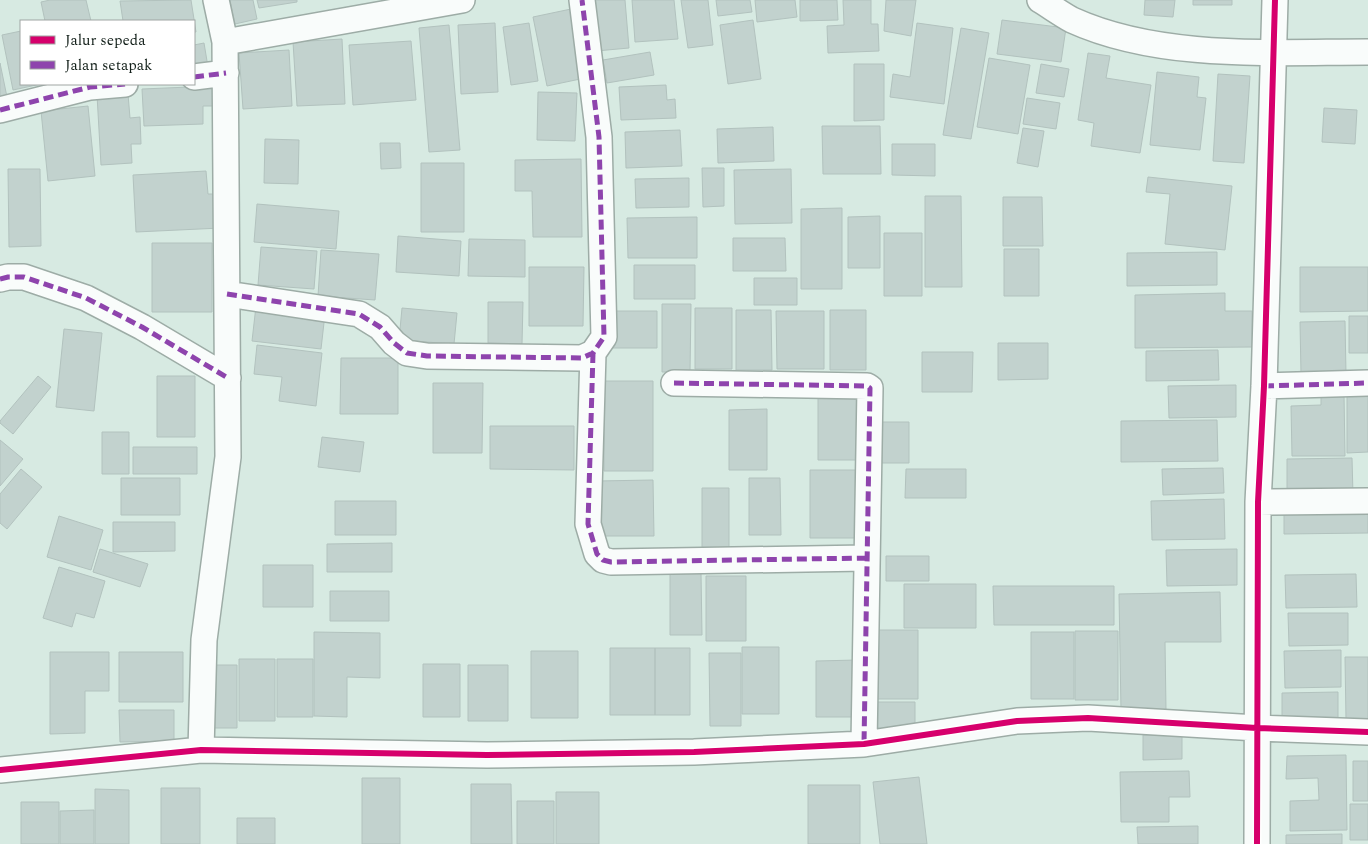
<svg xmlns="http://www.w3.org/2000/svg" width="1368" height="844" font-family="Spectral,serif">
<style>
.building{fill:#c2d2ce;stroke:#b2c2be}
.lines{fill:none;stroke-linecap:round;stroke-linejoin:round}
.street-casing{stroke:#9daca6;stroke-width:28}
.street{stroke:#f9fcfb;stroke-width:25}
.quiet{stroke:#8e44ad;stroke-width:5;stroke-dasharray:10 5;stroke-linecap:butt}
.cycleway-casing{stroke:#fff;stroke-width:9}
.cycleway{stroke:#d6006c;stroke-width:6}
</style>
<rect width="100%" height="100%" fill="#d7eae2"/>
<path class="building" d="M50 0H86L91 21H45L41 2Z
M191 0 196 32H194V21H123L120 1Z
M230 0H253L257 19 235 24Z
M257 0H297V2L259 8Z
M590 0H625L629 48 596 51Z
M632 0H674L678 39 635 42Z
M681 0H708L713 45 688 48Z
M716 0H750L752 12 718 16Z
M755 0H795L797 17 757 22Z
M800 0H837L838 20 800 21Z
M843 0H871V24H878L879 51 828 53 827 26 844 25Z
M886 0H916L911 36 884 31Z
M1145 0H1175L1173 17 1144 15Z
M1193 0H1232V5H1193Z
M571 9 585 78 547 86 533 17Z
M753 20 761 79 728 84 720 25Z
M1002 20 1066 28 1061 62 997 54Z
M495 23 498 92 461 94 458 25Z
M529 23 538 81 511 85 503 27Z
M917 23 953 28 944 104 890 97 893 74 910 77Z
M449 25 460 150 429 152 419 28Z
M961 28 989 33 971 139 943 135Z
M21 31V84H41L13 90 2 35Z
M342 39 345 104 297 106 293 42Z
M411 41 416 100 353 105 349 45Z
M204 43 208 67 194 70V45Z
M289 50 292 106 243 109 239 53Z
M650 52 654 75 607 83 603 60Z
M1088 53 1110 56 1106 78 1151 85 1140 153 1091 146 1094 123 1078 120Z
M989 58 1030 65 1018 134 977 127Z
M0 63 7 97 0 98Z
M854 64H884V120L854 121Z
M1041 64 1069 69 1064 97 1036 93Z
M1157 72 1199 77 1197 97 1206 98 1200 150 1150 145Z
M1218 74 1250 76 1244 163 1213 161Z
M666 85 667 100 675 99 676 118 621 120 619 87Z
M213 86 214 106H203V124L144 126 142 89Z
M538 92 577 93 575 141 537 140Z
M128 94 130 118 140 117 141 144H131L132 163 101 165 97 95Z
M1027 98 1060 103 1056 129 1023 124Z
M88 106 95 176 48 181 41 111Z
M1324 108 1357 110 1355 144 1322 142Z
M822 126H880L881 174H823Z
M773 127 774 161 718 163 717 129Z
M1023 128 1044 131 1038 167 1017 163Z
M680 130 682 166 626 168 625 132Z
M265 139 299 140 298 184 264 183Z
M380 143H400L401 168 381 169Z
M892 144H935V176L892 175Z
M581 159 582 237H533L532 191H515V160Z
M421 163H464V232H421Z
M702 168H724V206L703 207Z
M8 169H40L41 246 9 247Z
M791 169 792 223 735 224 734 170Z
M206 171 208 194H219L221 228 136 232 133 175Z
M1148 177 1232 186 1225 250 1165 244 1170 194 1146 192Z
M689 178V207L636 208 635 179Z
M925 196H961L962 287H925Z
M1003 197H1042L1043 246H1003Z
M257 204 339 211 336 249 254 242Z
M842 208V289H801V209Z
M880 216V268H848V217Z
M697 217V258H628L627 218Z
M884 233H922V296H884Z
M398 236 461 241 459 276 396 272Z
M733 238H785L786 271H733Z
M469 239 525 240V277L468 276Z
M152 243H212V312H152Z
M261 247 317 251 314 289 258 285Z
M1004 249H1039V296H1004Z
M321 250 379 254 375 300 318 296Z
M1217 252V285L1127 286V253Z
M634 265H695V299H634Z
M529 267H584L583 326H529Z
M1300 267H1368V311L1300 312Z
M754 278H797V305H754Z
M1225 293V311H1252V347L1135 348V295Z
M488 302H523L522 344 488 343Z
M662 304H691L690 372H662Z
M256 306 325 314 321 349 252 341Z
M402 308 457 313 454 344 399 340Z
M695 308H732V369H695Z
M736 310H771L772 370H736Z
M830 310H866V370H830Z
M613 311H657V348H613Z
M776 311H824V369H777Z
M1349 316H1368V353H1349Z
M1345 321 1346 374H1301L1300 322Z
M64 329 102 333 94 411 56 407Z
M998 343H1048V379L998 380Z
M257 345 322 353 316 406 279 401 282 377 254 374Z
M1218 350 1219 380 1146 381V351Z
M922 352H973L972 392H922Z
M341 358H398V414H340Z
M38 376 51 387 13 434 0 423V421Z
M157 376H195V437H157Z
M604 381H653V471H604Z
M433 383H483L482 453H433Z
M1236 385V417L1169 418 1168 386Z
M1344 394 1345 456H1292L1291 406 1321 405V395Z
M1347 396H1368V452L1347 453Z
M818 397H858V460H818Z
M767 409V470H729V410Z
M1217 420 1218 461 1121 462V421Z
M880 422H909V463H880Z
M490 426H574V470L490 469Z
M102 432H129V474H102Z
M322 437 364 442 360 472 318 467Z
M0 440 23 459 0 486Z
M133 447H197V474H133Z
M1352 458 1353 495 1287 496V459Z
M1223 468 1224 493 1163 495 1162 469Z
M21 469 42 487 7 529 0 523V494Z
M906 469H966V498H905Z
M810 470H856V538H810Z
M121 478H180V515H121Z
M749 478H780L781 535H749Z
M653 480 654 536H597V481Z
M702 488H729V548H702Z
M1224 499 1225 539 1152 540 1151 501Z
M335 501H396V535H335Z
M1368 506V533L1284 534V507Z
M59 516 103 530 91 570 47 557Z
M113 522H175V551L113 552Z
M392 543V572H327V544Z
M100 549 148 564 140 587 93 572Z
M1237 549V585L1167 586 1166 550Z
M886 556H929V581H886Z
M263 565H313V607H263Z
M59 567 105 581 94 618 76 613 72 627 43 618Z
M701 573 702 635H670V574Z
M1356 574 1357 607 1286 608 1285 575Z
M706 576H746V641H706Z
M904 584H976V628H904Z
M993 586H1114V625H994Z
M330 591H389V621H330Z
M1220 592 1221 642H1165L1166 710 1121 711 1119 594Z
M1288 613H1348V645L1289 646Z
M875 630H918V699H875Z
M1075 631H1118V700H1075Z
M314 632 380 633V678L347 677V717L314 716Z
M1031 632H1074V699H1031Z
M742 647H779V714H742Z
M610 648H655V715H610Z
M655 648H690V715H655Z
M1341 650V687L1285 688 1284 651Z
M531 651H578V718H531Z
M50 652H109V691H85V733L50 734Z
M119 652H183V702H119Z
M709 653H741V726H710Z
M1345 657H1368V720H1346Z
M239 659H275V721H239Z
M277 659H313V717H277Z
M857 660V717H816V661Z
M423 664H460V717H423Z
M209 665H237V728H210Z
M468 665H508V721H468Z
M1338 692V722L1282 723V693Z
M877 702H915V730H877Z
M119 710H174V741L120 742Z
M1182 734V759L1143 760V735Z
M1346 755 1347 830 1290 831V801L1319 800 1318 778 1286 779 1287 756Z
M1353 761H1368V801H1353Z
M1189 771 1190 797H1169V822H1121L1120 772Z
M919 777 927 844H880L873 782Z
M362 778H400V844H362Z
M471 784H511L512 844H471Z
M808 785H860V844H808Z
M161 788H200V844H161Z
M95 789 129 790V844H95Z
M556 792H599V844H556Z
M517 801H554V844H517Z
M21 802H59V844H21Z
M1350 804H1368V840H1350Z
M94 810V844H60V811Z
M237 818H275V844H237Z
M1198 826V844H1138L1137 827Z
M1342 834V844H1286V835Z"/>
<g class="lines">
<defs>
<path id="street" d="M1040 0C1050 6 1061 14 1072 20 1160 60 1273 52 1368 52
M225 42 462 0
M194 77 226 73
M0 110 90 87 125 84
M0 279 8 277H24L86 298 142 327 228 378
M227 294 359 314 380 327 394 343 407 353 427 356 582 358 593 353 604 337 599 137 582 0
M593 353 588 524 597 554 603 560 611 562 866 558
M674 383 867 386 870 388 864 744
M1264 386 1368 383
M1258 502 1368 501
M201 750 204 640 228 457 225 42 216 0
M0 770 201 750 487 755 694 752 864 744 1017 721 1088 718 1257 728 1368 732
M1257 844 1258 502 1264 386 1275 0"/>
</defs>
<use href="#street" class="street-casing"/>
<use href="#street" class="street"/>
<path class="quiet" d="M194 77 226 73
M0 110 90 87 125 84
M0 279 8 277H24L86 298 142 327 228 378
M227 294 359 314 380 327 394 343 407 353 427 356 582 358 593 353 604 337 599 137 582 0
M593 353 588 524 597 554 603 560 611 562 866 558
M674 383 867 386 870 388 864 744
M1264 386 1368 383"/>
<defs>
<path id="cycleway" d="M0 770 201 750 487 755 694 752 864 744 1017 721 1088 718 1257 728 1368 732
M1257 844 1258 502 1264 386 1275 0"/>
</defs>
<use href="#cycleway" class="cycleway-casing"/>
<use href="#cycleway" class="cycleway"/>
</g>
<rect x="20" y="20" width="175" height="65" fill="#ffffff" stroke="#a0a5a3"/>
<rect x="30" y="36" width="25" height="8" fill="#d6006c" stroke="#a0a5a3"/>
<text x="65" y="45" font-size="15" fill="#121f19">Jalur sepeda</text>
<rect x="30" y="61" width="25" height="8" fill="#8e44ad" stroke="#a0a5a3"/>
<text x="65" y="70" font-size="15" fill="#121f19">Jalan setapak</text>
</svg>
